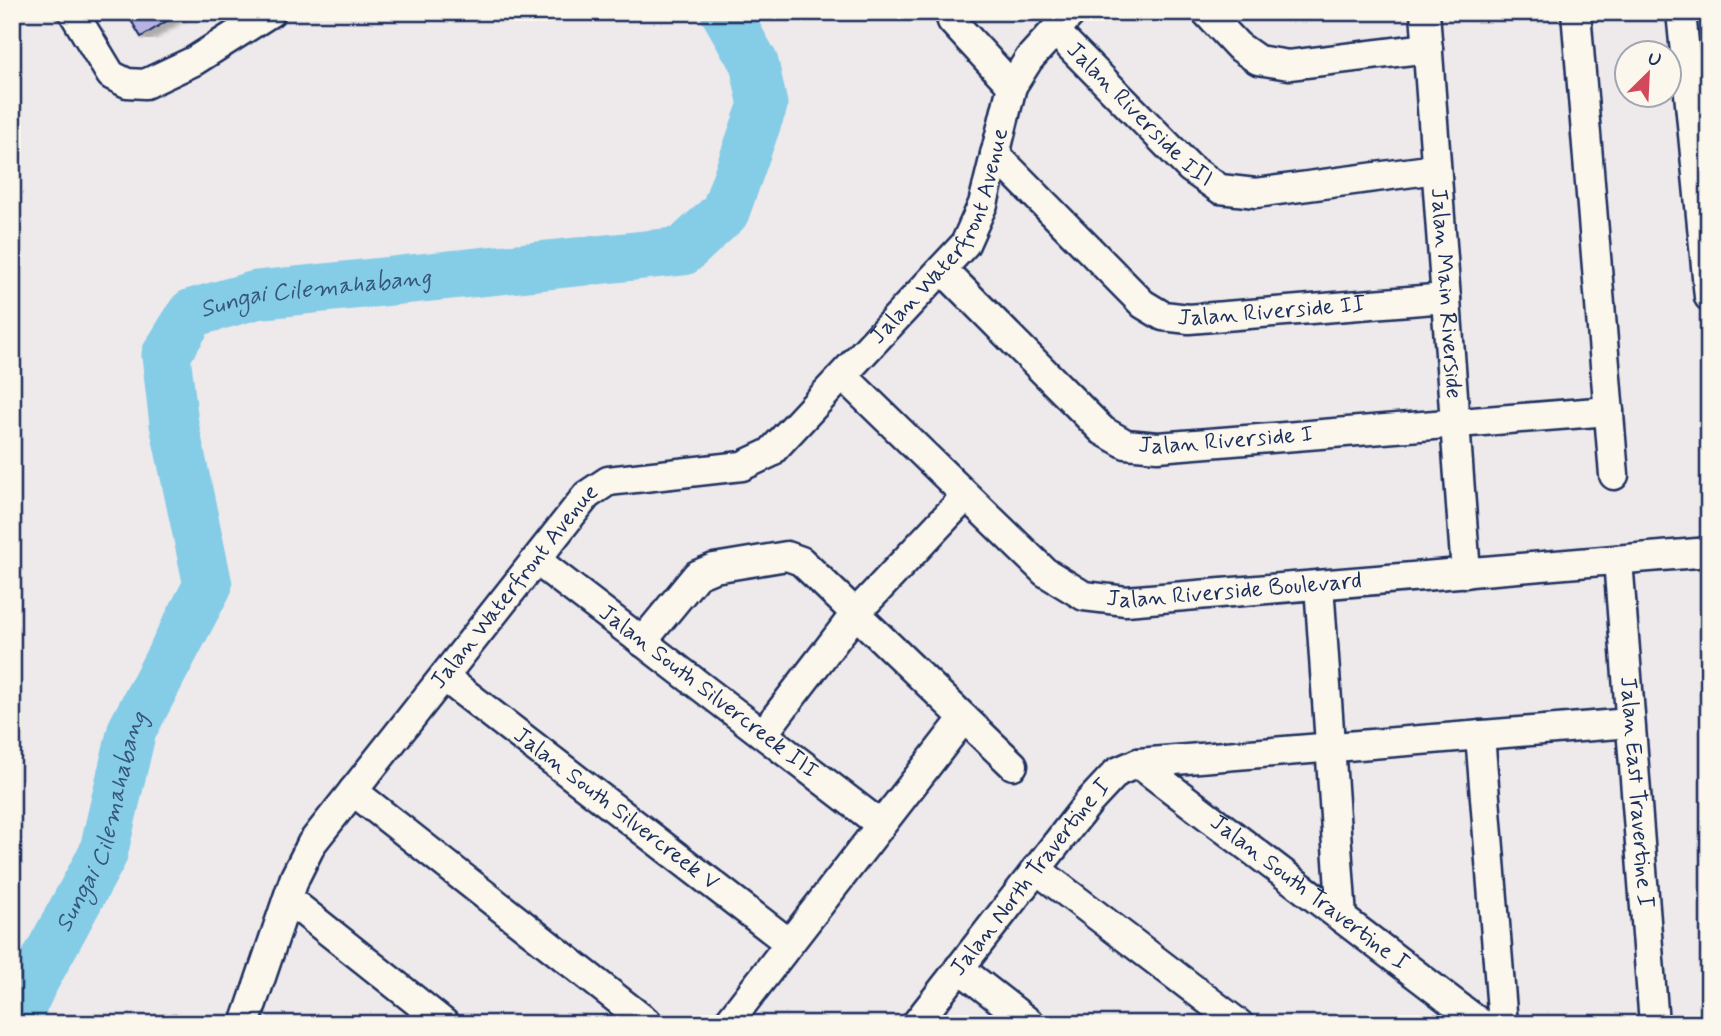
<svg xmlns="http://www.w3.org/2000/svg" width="1721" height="1036" font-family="Mynerve,sans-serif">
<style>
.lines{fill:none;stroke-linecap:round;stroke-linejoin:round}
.river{stroke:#85cce6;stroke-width:49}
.building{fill:#b8b3e5;stroke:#1b2f5e;stroke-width:2;filter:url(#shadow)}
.street-casing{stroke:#1b2f5e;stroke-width:33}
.street{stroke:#fbf7ec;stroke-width:28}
.labels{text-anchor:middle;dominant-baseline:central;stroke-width:5;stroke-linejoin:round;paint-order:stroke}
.street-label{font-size:23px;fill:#1b2f5e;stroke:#fbf7ec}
.water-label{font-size:24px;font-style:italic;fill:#365680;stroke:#fbf7ec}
</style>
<defs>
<filter id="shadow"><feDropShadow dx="6" dy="6" stdDeviation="2" flood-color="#0004"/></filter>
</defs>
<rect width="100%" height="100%" fill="#eee9eb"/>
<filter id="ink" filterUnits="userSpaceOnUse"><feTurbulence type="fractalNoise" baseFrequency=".0143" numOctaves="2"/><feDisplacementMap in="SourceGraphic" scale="14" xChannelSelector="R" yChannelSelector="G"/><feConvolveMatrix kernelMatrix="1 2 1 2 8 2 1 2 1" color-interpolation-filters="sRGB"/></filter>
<g filter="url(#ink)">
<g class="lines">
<path class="river" id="s1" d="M14 1024 32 985 103 854 132 730 208 585 174 424 166 355 192 313 256 295 683 251 725 212 763 105 754 63 725 12"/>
</g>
<path class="building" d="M126 12H181L141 37Z"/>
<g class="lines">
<defs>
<g id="street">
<path d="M73 12 111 75 127 83 145 84 194 61 271 12"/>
<path d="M949 12 952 21 1012 86"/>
<path d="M1206 12 1238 46 1258 60 1289 65 1428 48"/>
<path id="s2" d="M1425 12 1466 573"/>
<path d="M1576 12 1614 475"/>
<path d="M1681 12 1709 297"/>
<path id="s3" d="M1055 31 1190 168 1220 189 1256 193 1436 169"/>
<path id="s4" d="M995 154 1143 304 1163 316 1189 319 1446 298"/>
<path id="s5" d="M942 269 1103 431 1126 444 1158 447 1609 411"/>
<path id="s6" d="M843 376 1045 572 1084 596 1126 601 1709 552"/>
<path id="s7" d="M536 560 881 825"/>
<path id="s8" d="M1618 560 1654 1024"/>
<path d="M1319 585 1342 918"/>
<path d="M642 642 697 575 714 568 787 556 801 561 1013 765"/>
<path id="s9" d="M444 677 789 943"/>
<path d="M763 734 855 614 966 496"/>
<path d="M1480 735 1503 1024"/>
<path id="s10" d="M1138 763 1481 1024"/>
<path d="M353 791 649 1024"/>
<path d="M1036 869 1239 1024"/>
<path d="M288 899 445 1024"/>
<path d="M959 968 1031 1024"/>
<path id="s11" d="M245 1024 295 877 312 843 587 495 608 481 742 466 770 453 965 244 983 204 1012 86 1029 59 1072 12"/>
<path d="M727 1024 964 718"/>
<path id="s12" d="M916 1024 1089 802 1117 772 1138 763 1630 723"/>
</g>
</defs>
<use href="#street" class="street-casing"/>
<use href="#street" class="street"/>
</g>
</g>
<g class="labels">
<g class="street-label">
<text stroke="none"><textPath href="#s3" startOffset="119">Jalan Riverside III</textPath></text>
<text stroke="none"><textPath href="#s11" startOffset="1108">Jalan Waterfront Avenue</textPath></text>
<text stroke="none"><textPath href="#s2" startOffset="282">Jalan Main Riverside</textPath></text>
<text stroke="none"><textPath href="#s4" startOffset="343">Jalan Riverside II</textPath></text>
<text stroke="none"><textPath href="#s5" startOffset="355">Jalan Riverside I</textPath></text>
<text stroke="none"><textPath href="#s6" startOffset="478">Jalan Riverside Boulevard</textPath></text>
<text stroke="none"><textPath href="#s11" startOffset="520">Jalan Waterfront Avenue</textPath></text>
<text stroke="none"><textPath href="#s7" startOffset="217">Jalan South Silvercreek III</textPath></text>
<text stroke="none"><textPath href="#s8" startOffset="233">Jalan East Travertine I</textPath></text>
<text stroke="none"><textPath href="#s9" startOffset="217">Jalan South Silvercreek V</textPath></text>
<text stroke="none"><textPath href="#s12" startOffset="186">Jalan North Travertine I</textPath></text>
<text stroke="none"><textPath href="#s10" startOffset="215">Jalan South Travertine I</textPath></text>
</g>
<g class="water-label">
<text stroke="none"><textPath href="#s1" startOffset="892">Sungai Cilemahabang</textPath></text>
<text stroke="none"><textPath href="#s1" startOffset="222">Sungai Cilemahabang</textPath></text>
</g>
</g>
<rect width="1721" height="1036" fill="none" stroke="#fbf7ec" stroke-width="42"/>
<rect x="21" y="21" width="1679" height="994" fill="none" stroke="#1b2f5e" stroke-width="2.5" filter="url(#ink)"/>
<g transform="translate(1648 74) rotate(24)"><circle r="33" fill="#fbf7ec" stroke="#a1a7b3" stroke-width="2"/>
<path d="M0-5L12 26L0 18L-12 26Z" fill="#d1495b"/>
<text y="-10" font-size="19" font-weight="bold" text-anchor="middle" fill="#1b2f5e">U</text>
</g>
</svg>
